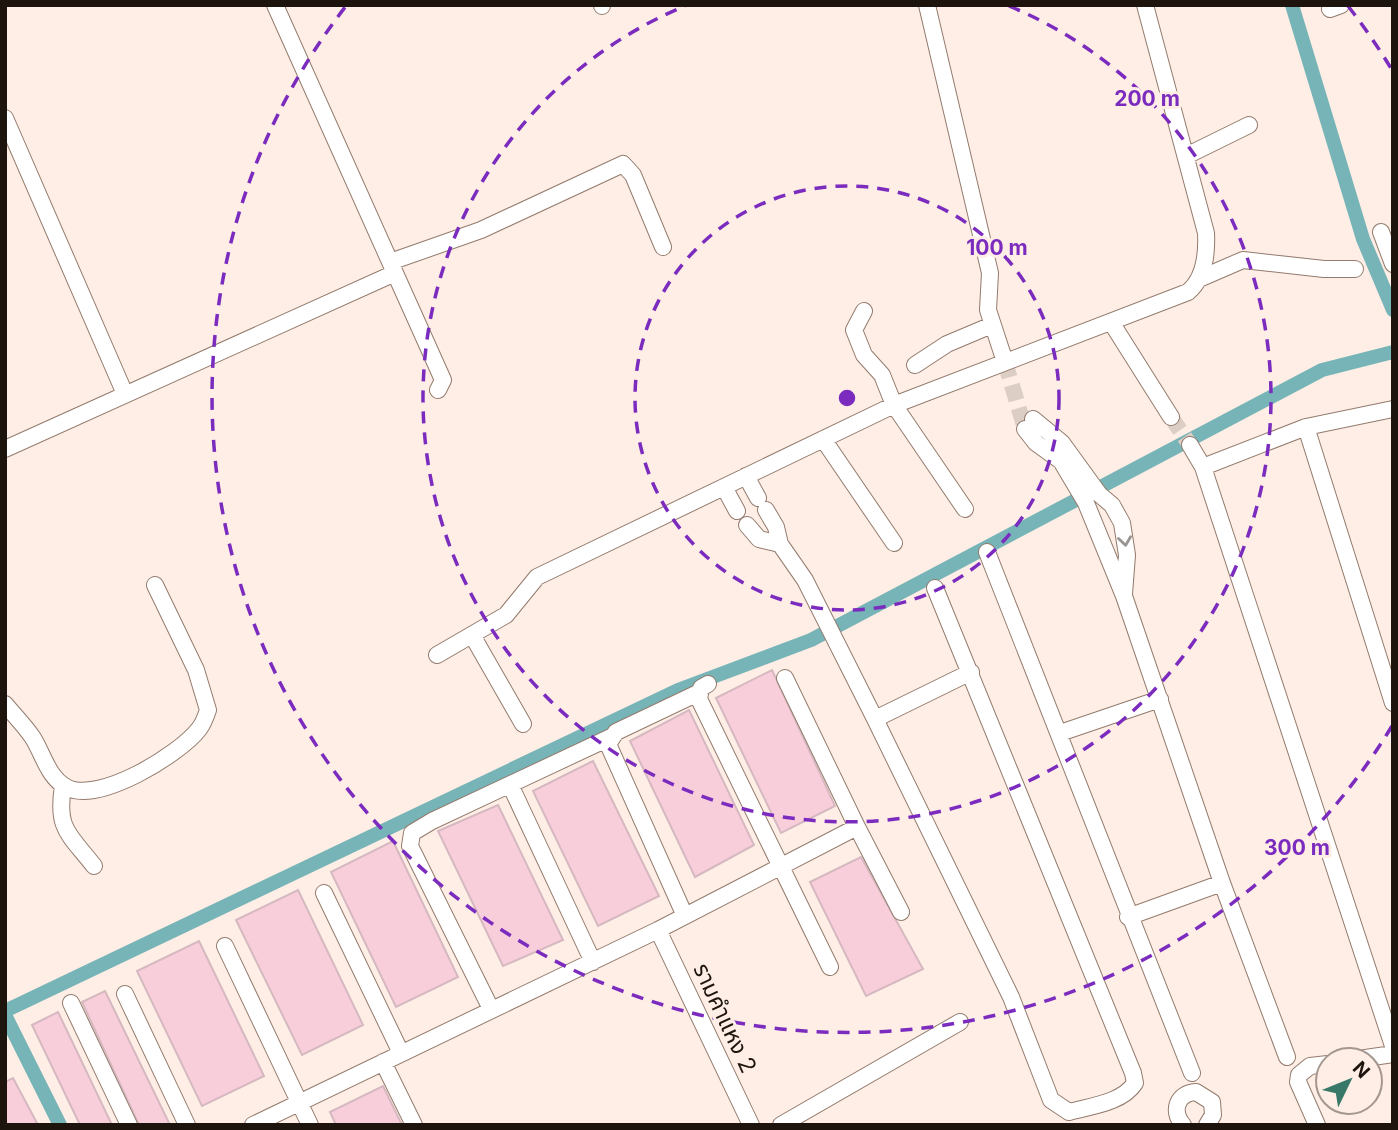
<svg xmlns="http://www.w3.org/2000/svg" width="1398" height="1130" font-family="Inter,'Noto Sans Thai',sans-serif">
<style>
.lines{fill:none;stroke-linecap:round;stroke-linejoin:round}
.canal{stroke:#77b4b7;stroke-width:14}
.building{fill:#f8ceda;stroke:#d5b8c0;stroke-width:2}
.minor-tunnel{stroke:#dccdc5;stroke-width:16;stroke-dasharray:16 8;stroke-linecap:butt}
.minor-casing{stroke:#937b6d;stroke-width:18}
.minor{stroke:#fff;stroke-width:16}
.oneway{stroke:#999593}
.ring{fill:none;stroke:#7b2cbf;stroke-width:3.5;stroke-dasharray:12 9}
.labels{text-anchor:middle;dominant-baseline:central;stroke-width:6;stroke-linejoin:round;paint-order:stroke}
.street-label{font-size:23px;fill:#1d140e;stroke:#feeee5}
.centre{fill:#7b2cbf;stroke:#feeee5;stroke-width:3.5}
.ring-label{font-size:21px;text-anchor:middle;font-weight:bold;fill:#7b2cbf;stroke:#feeee5;stroke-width:6;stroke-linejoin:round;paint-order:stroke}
</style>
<rect width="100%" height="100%" fill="#feeee5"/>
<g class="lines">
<path class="canal" d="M1292 5 1363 239 1393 310
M5 1011 678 690 811 640 1322 370 1393 352
M5 1015 60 1125"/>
</g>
<path class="building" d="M772 670 835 806 781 833 716 698Z
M689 710 754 845 695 877 630 741Z
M593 761 659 896 598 926 533 791Z
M498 805 563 940 503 966 438 831Z
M393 841 458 977 396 1007 331 872Z
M861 857 923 969 866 996 810 882Z
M298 890 363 1025 302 1055 236 920Z
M199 941 264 1076 202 1106 137 971Z
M105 991 170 1125H139L82 1002Z
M58 1012 112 1125H80L32 1025Z
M13 1078 38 1125H5V1082Z
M383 1086 402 1125H336L330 1112Z"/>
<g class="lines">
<path class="minor-tunnel" d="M1005 362 1025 429
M1171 417 1190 445"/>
<defs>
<path id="minor" d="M602 5V6
M927 5 990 273 988 310 1005 362
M1330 9 1341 5
M5 118 125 394
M1186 156 1249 125
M1381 232 1393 264
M390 262 481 230 623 164 633 175 663 247
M395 273 443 380 438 390
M1199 279 1243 260 1324 269H1355
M864 311 854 330 864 355 882 375 894 405 965 509
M1111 322 1171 417
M915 365 947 344 992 325
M1033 419 1062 443 1099 494 1112 505 1122 523 1127 555 1124 594
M1306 427 1393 703
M1025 429 1036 443 1061 461 1086 503 1124 596 1222 883 1287 1057
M823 439 894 543
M1190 445 1203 467 1393 1046
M5 449 395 273 275 5
M1203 467 1306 427 1393 409
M746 476 758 498
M724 487 737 511
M766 510 776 527 780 544 805 580 875 719 1011 997 1051 1100 1069 1112C1091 1106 1122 1103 1135 1083L1133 1073 935 588
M747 525 759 539 780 544
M987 552 1192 1073
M472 635 523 724
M437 655 506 615 537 577 894 405 1188 292C1205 278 1207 254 1206 233L1145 5
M708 684 701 688 699 699 830 967
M5 704C14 715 25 726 33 738 43 754 48 777 66 787 97 805 179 755 199 729 203 724 206 716 208 710L196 670 155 585
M875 719 971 672
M1060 733 1160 699
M63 786C56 829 69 834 94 866
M514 793 593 962
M857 827 901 912
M324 893 401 1053
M685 916 608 744 616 732 698 693
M1128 917 1222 883
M658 930 751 1125
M225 946 310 1125
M125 994 187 1125
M71 1003 129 1125
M491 1009 410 846 412 833 432 821 611 737
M1352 1060 1393 1054
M383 1062 414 1125
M253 1125 658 930 857 827 785 678
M781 1125 960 1022
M1183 1125C1171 1111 1177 1093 1196 1092L1212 1102 1213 1115 1207 1125
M1317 1125 1298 1082 1299 1075 1310 1066 1328 1064"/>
</defs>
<use href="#minor" class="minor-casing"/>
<use href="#minor" class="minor"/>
</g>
<defs><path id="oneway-chevron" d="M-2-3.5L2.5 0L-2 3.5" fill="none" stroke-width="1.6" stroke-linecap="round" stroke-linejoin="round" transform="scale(1.75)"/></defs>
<use class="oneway" href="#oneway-chevron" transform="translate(1125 541) rotate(82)"/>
<g class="ring">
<circle cx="847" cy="398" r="212"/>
<path d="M1009 6A424 424 0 1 1 685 6"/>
<path d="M1392 726A636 636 0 1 1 346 6M1348 6A636 636 0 0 1 1392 70"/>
</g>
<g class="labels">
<g class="street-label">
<text transform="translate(725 1018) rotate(65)">รามคำแหง 2</text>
</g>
</g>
<circle cx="847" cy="398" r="10" class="centre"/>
<g class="ring-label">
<text x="1147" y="106">200 m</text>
<text x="997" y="255">100 m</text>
<text x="1297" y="855">300 m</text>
</g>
<rect width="1398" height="1130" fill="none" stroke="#1d140e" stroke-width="14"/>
<g transform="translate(1349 1081) rotate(47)"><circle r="33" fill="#feeee5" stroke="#a4978f" stroke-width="2"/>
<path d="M0-5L12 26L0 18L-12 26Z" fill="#377868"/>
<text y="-10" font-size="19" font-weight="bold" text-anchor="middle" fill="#1d140e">N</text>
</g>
</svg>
